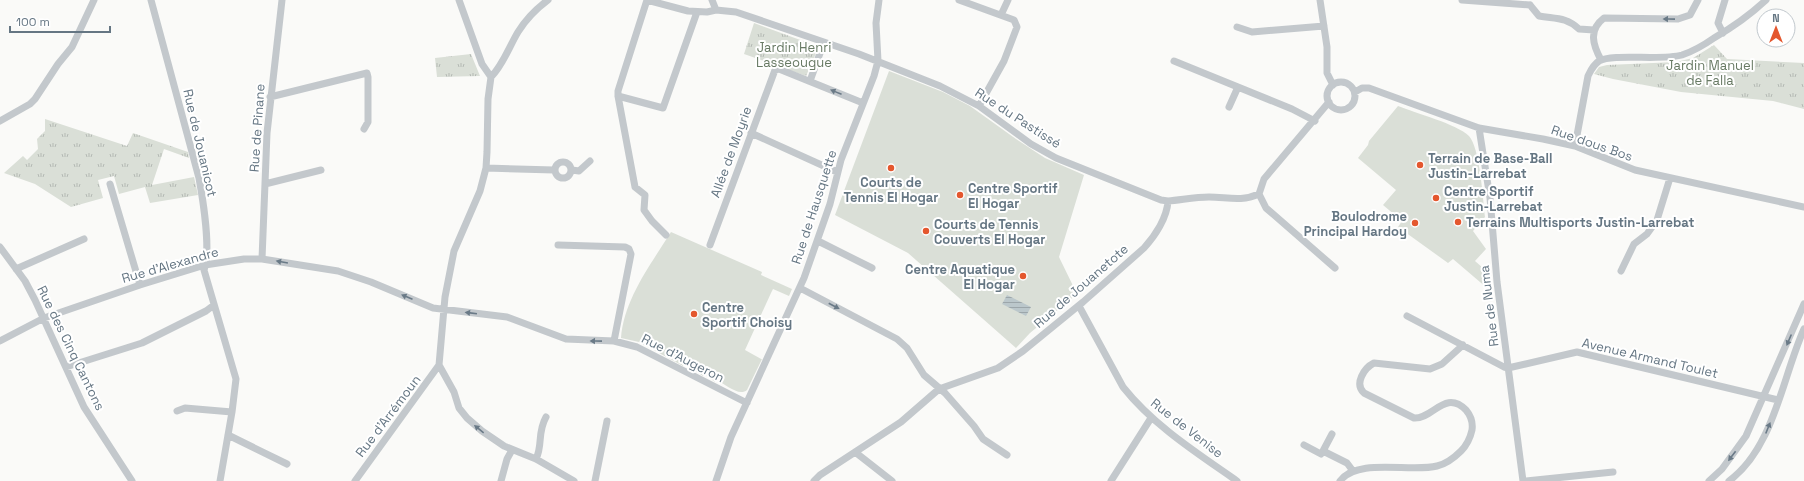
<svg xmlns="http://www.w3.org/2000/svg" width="1804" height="481" font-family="'Space Grotesk',sans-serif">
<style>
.grass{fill:url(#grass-tufts)}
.garden{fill:#dadfd7}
.water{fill:url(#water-rules)}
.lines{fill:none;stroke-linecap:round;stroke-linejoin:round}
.minor{stroke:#c3c8cc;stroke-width:7}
.oneway{fill:#6a7a87}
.poi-dot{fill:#e4572e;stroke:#fff;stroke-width:1.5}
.labels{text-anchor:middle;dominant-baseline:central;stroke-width:4;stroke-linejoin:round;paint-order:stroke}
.park-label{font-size:13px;fill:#687a64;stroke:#fff}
.street-label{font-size:13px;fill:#657683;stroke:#fff}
.poi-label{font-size:13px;font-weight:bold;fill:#657683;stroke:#fff;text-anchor:start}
</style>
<defs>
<pattern id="grass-tufts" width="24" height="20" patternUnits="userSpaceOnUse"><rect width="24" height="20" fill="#dadfd7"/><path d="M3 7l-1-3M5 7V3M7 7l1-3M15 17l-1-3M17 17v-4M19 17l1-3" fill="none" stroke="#b4b9b4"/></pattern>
<pattern id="water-rules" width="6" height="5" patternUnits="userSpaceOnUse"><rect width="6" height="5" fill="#bbc7cb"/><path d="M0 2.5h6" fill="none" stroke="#9ca6aa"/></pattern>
</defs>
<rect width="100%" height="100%" fill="#fafaf8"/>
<path class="grass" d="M754 23 814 45 812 49 817 51 806 76 744 54Z
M1714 45 1727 59 1804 63V109L1773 101 1681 92 1613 79 1594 74 1599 67 1607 65 1676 62 1693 58Z
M471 54 480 76 437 77 435 58Z
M45 119 127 146 133 133 188 152 189 158 164 149 152 185 194 177 198 195 150 203 145 187 119 194 114 176 98 180 103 198 71 207 35 184 4 173 23 156 27 160 38 149 37 139 45 131Z"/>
<path class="garden" d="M889 71 943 92 970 106 1016 139 1045 158 1084 175 1059 257 1077 294 1030 333 1016 348 908 253 835 215Z
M1398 106C1415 113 1457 124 1469 136 1480 148 1483 200 1485 217L1473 231 1486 249 1475 261 1491 275 1492 285 1487 288 1453 259 1448 263 1398 227 1402 221 1383 205 1396 190 1358 158 1368 145 1369 141Z
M671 232 762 272 761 275 792 289 789 296 773 289 771 293 745 350 763 360 762 359 747 390C739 397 725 384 717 380L715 382 706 375 703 376 684 364 683 366 639 342 621 338C624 299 651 264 671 232Z"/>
<path class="water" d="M1007 295 1031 307 1026 316 1002 304Z"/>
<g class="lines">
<path class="minor" d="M151 0 199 178C203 200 211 251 204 270L236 379 232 412 220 481
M459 0 482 64 491 77 488 99 487 152 486 168 480 191 454 251 445 297 439 365 454 392 459 408 467 418 482 431 504 446 536 459 574 481
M647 0 688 11 707 12 716 10 736 12 859 54 940 86 979 106 1031 144 1056 158 1161 200 1168 201C1181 200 1195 197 1209 197 1227 197 1241 202 1259 194L1264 179 1329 102
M647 0 618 91V96L635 187 645 195 644 210 652 221 666 235
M712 0 716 10
M959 0 1014 20 1017 27 1004 61 979 106
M1320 0 1327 47V73L1333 85
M1462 0 1530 5
M1530 5 1539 16C1556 19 1566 17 1579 29L1594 30
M1001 15 1008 0
M1237 27 1252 32 1324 26
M1723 33 1718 23 1725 0
M1601 60C1593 45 1588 30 1604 18L1678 19 1690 15 1698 0
M1174 61 1292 109 1315 121
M491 77C503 65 509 47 518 32 526 19 536 9 548 0
M810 81 824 42
M1327 96a14 14 0 1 1 28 0a14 14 0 1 1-28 0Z
M1355 92 1362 88H1369L1479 128 1543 139 1575 146 1635 170 1804 207
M618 96 663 108 697 12
M270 97 367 73 368 77V122L364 129
M1229 107 1238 87
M0 121 30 104 35 99 58 64 72 47 94 0
M1479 128 1490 198 1497 282 1523 481
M751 133 837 172
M1575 146 1588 76C1591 70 1593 65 1599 61 1613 53 1661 61 1682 55 1694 51 1704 45 1714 38 1733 27 1750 15 1766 0
M555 170a8 8 0 1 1 16 0a8 8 0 1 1-16 0Z
M486 168 554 170
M572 170 579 171 590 161
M110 184 140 285
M265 184 321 170
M1259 194 1266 208 1335 268
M818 241 872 268
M558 245 625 247 629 249 631 254 614 341
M710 245 775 70 779 69 863 103
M0 247 25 281 35 300 84 407 132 481
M262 259 267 133 282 0
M16 269 84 239
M1621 271 1634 244 1647 234 1657 220 1670 178
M800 288 897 339 907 348 924 375 945 393 974 426 983 439 1007 455
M1079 306 1123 387C1154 426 1197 453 1237 481
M1407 316 1504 367 1508 368 1577 352 1778 400
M0 341 44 318 140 285 205 265 244 259H262L338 271 371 282 433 308 507 317 566 339 614 341 637 347 747 403
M66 367 142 343 206 311 214 305
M177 411 185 408 232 412
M228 435 287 464
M1304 445 1321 454 1323 451 1347 463 1353 471
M1323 451 1332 434
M855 452 892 481
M536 459C543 445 537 433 546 417
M355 481 439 365
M501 481 507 459 512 450
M595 481 607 421
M716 481 731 437 804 278 830 204 841 160 874 76 878 61 876 23 879 0
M814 481 820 475 901 422 939 389 998 368 1023 351 1083 302 1144 248C1155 236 1167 218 1168 201
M1111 481 1151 418
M1340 481C1358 457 1411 473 1437 466 1446 464 1454 458 1461 451 1467 445 1470 439 1472 430 1473 423 1471 416 1466 410 1445 389 1433 419 1414 418L1364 393C1354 384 1364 368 1374 363L1430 369 1442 364 1463 345
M1526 481 1613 472
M1709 481 1722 469 1746 436 1804 304
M1729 481C1774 448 1782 378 1804 329"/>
</g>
<defs><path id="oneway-solid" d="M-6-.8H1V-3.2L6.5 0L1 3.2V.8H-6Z"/></defs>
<g class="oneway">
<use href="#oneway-solid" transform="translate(1669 19) rotate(-179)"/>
<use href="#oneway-solid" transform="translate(836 92) rotate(-158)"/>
<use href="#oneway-solid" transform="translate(282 262) rotate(-170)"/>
<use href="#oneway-solid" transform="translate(407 297) rotate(-157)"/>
<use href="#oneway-solid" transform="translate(834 306) rotate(28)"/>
<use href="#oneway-solid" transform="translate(471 313) rotate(-173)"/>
<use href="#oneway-solid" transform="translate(1789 340) rotate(113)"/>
<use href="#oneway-solid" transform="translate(596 341) rotate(-179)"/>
<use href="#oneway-solid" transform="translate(1768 428) rotate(-68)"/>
<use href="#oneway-solid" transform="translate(479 429) rotate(-141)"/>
<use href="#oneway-solid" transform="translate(1732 456) rotate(127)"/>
</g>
<g class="poi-dot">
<circle cx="1420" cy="165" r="4"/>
<circle cx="891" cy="168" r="4"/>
<circle cx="960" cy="195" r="4"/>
<circle cx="1436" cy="198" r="4"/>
<circle cx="1458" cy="222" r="4"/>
<circle cx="1415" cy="223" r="4"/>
<circle cx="926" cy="231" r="4"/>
<circle cx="1023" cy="276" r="4"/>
<circle cx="694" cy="314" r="4"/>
</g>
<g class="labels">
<g class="park-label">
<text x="794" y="47">Jardin Henri<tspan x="794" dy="15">Lasseougue</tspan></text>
<text x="1710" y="65">Jardin Manuel<tspan x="1710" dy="15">de Falla</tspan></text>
</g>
<g class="street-label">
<text transform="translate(1018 118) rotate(33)">Rue du Pastissé</text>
<text transform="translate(257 128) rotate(-86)">Rue de Pinane</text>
<text transform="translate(200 143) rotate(77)">Rue de Jouanicot</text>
<text transform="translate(1592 143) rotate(19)">Rue dous Bos</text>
<text transform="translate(731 152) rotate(-70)">Allée de Moyrie</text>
<text transform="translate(814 207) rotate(-72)">Rue de Hausquette</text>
<text transform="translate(170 265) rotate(-16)">Rue d'Alexandre</text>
<text transform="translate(1081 286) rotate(-41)">Rue de Jouanetote</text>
<text transform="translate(1489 306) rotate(-97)">Rue de Numa</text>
<text transform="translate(71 348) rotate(64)">Rue des Cinq Cantons</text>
<text transform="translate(683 358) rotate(27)">Rue d'Augeron</text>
<text transform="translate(1650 358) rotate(13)">Avenue Armand Toulet</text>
<text transform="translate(388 416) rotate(-53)">Rue d'Arrémoun</text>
<text transform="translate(1187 428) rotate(38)">Rue de Venise</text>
</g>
<g class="poi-label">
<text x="1428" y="158">Terrain de Base-Ball<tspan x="1428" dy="15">Justin-Larrebat</tspan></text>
<text x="891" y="182" text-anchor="middle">Courts de<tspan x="891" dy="15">Tennis El Hogar</tspan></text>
<text x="968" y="188">Centre Sportif<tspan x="968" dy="15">El Hogar</tspan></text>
<text x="1444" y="191">Centre Sportif<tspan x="1444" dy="15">Justin-Larrebat</tspan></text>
<text x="1407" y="216" text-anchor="end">Boulodrome<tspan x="1407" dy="15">Principal Hardoy</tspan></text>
<text x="1466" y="222">Terrains Multisports Justin-Larrebat</text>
<text x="934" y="224">Courts de Tennis<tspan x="934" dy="15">Couverts El Hogar</tspan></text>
<text x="1015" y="269" text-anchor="end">Centre Aquatique<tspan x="1015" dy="15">El Hogar</tspan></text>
<text x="702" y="307">Centre<tspan x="702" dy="15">Sportif Choisy</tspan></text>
</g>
</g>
<g transform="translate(1776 28)"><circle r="19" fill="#ffffff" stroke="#c1c8cd"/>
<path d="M0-3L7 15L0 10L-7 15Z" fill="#e4572e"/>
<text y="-6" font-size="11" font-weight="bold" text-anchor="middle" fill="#657683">N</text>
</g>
<path d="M10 26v6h100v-6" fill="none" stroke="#657683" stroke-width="2"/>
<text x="16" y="26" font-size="12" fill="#657683" stroke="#ffffff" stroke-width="3" paint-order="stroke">100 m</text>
</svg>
